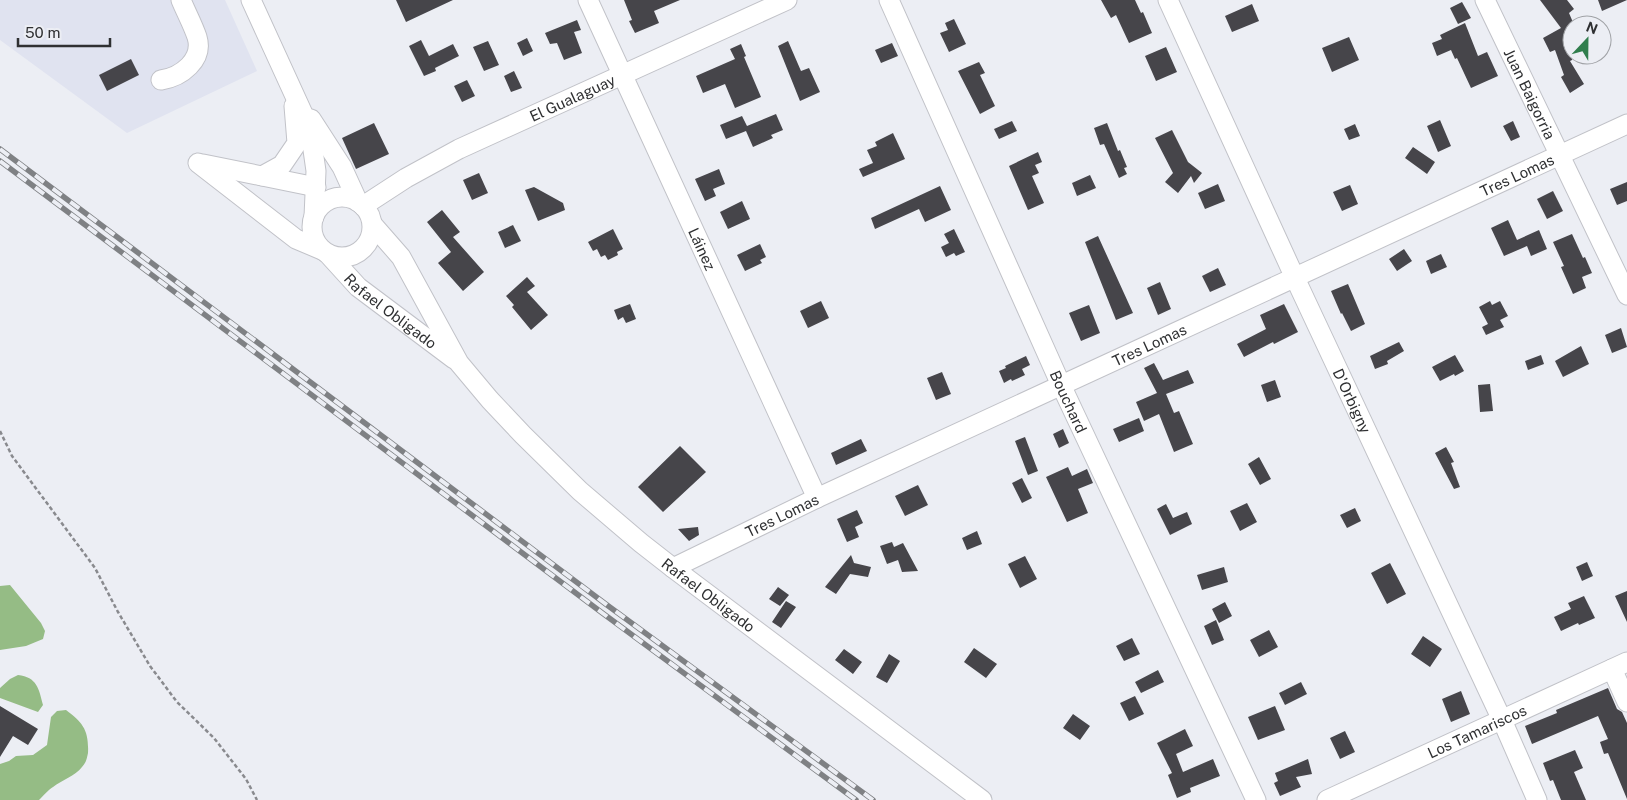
<svg xmlns="http://www.w3.org/2000/svg" width="1627" height="800" font-family="'Public Sans',sans-serif">
<style>
.built{fill:#e0e3f0}
.forest{fill:#95bc85}
.building{fill:#46454a}
.lines{fill:none;stroke-linecap:round;stroke-linejoin:round}
.minor-casing{stroke:#c1c2c8;stroke-width:21}
.path{stroke:#898a8e;stroke-width:2.5;stroke-dasharray:4 2.5;stroke-linecap:butt}
.minor{stroke:#fff;stroke-width:19}
.rail-casing{stroke:#7f8184;stroke-width:5.5}
.rail{stroke:#eceef4;stroke-width:4;stroke-dasharray:11;stroke-linecap:butt}
.labels{text-anchor:middle;dominant-baseline:central;stroke-width:5;stroke-linejoin:round;paint-order:stroke}
.street-label{font-size:15px;fill:#2f3032;stroke:#eceef4}
</style>
<rect width="100%" height="100%" fill="#eceef4"/>
<path class="built" d="M0 0H225L257 71 127 133 0 40Z"/>
<path class="forest" d="M10 585 41 623 45 631 43 639 26 646 0 650V586Z
M18 675C37 677 39 689 43 705L38 712 0 698V688L10 679Z
M66 710C83 723 89 730 88 753 87 758 86 763 82 767 75 776 62 780 53 787 48 790 43 796 39 800H0V764L9 761 16 756 33 755 47 745 51 717 57 711Z"/>
<path class="building" d="M396 0H453L406 22Z
M624 0H680L654 11 659 23 635 33 629 21 632 20Z
M1101 0H1135L1141 13 1143 12 1152 33 1129 43 1116 15 1111 18Z
M1540 0H1567L1574 9 1569 13 1572 20V60L1570 61 1584 84 1570 93 1561 77 1564 75 1555 50 1550 52 1543 38 1561 28Z
M1598 0H1627L1602 11Z
M1462 2 1471 18 1458 24 1450 8Z
M1252 4 1259 21 1232 32 1225 16Z
M954 19 966 44 949 52 940 33 948 30 945 23Z
M577 20 581 30 574 32 582 53 564 60 557 43 550 44 545 33Z
M1465 23 1478 56 1487 52 1498 76 1471 88 1457 58 1455 59 1451 50 1437 56 1432 43 1442 39 1440 35Z
M1349 37 1359 60 1332 72 1322 48Z
M527 38 533 51 523 56 517 43Z
M421 40 429 56 453 44 459 56 435 68 436 71 424 76 409 46Z
M488 41 499 65 484 71 473 47Z
M788 41 801 71 809 68 820 92 800 101 778 46Z
M892 43 898 56 881 63 875 50Z
M741 44 746 56 744 57 761 97 735 108 725 84 703 93 696 76 735 59 730 49Z
M1166 47 1177 72 1156 81 1145 56Z
M131 59 139 75 107 91 99 75Z
M979 62 985 73 980 75 995 106 980 114 958 71Z
M514 71 522 88 511 92 504 76Z
M467 80 475 96 462 102 454 86Z
M776 114 783 130 771 135 773 138 753 147 746 131 726 139 720 125 742 116 747 126Z
M1440 120 1451 146 1438 152 1427 126Z
M1012 121 1017 131 999 139 994 129Z
M1513 121 1520 137 1511 141 1503 126Z
M374 123 389 154 356 169 342 138Z
M1107 123 1118 151 1120 150 1127 167 1124 168 1127 174 1119 178 1104 144 1100 145 1094 128Z
M1355 124 1360 136 1349 140 1344 129Z
M1172 130 1188 162 1202 173 1194 183 1191 176 1178 193 1165 182 1173 173 1155 138Z
M893 133 905 159 863 177 859 169 873 163 867 150 877 146 875 142Z
M1413 147 1435 162 1427 174 1405 158Z
M1038 152 1042 162 1035 165 1039 173 1032 176 1044 203 1028 210 1009 166Z
M719 169 725 184 713 189 716 196 705 201 695 179Z
M479 173 488 193 472 200 463 180Z
M1090 175 1096 188 1077 196 1072 183Z
M1627 182V201L1617 205 1610 189Z
M1218 184 1225 201 1205 209 1198 193Z
M1350 185 1358 204 1342 211 1333 192Z
M940 186 951 210 925 222 919 209 875 229 871 218Z
M534 187 563 203 565 210 538 221 525 190Z
M1553 191 1563 211 1547 219 1537 199Z
M742 201 750 219 728 229 720 212Z
M442 210 460 232 453 237 484 272 463 291 438 263 451 252 427 222Z
M1508 220 1517 240 1539 230 1547 249 1531 256 1527 246 1504 256 1491 228Z
M513 225 521 241 505 248 498 232Z
M613 229 623 249 617 252 618 255 608 260 605 255 601 257 597 249 593 251 588 242Z
M954 229 965 252 956 256 954 253 946 257 941 247 949 243 944 234Z
M1572 234 1583 258 1585 257 1592 273 1582 277 1586 288 1573 294 1561 267 1564 266 1553 242Z
M1098 236 1133 313 1116 320 1085 242Z
M760 244 766 257 760 260 762 263 745 271 737 255Z
M1404 249 1412 261 1397 271 1389 259Z
M1441 254 1447 267 1431 274 1426 261Z
M1218 268 1226 285 1210 292 1202 276Z
M527 277 535 286 527 292 548 315 531 330 512 307 514 305 506 296Z
M1160 282 1171 309 1158 315 1147 288Z
M1348 284 1365 324 1351 331 1342 313 1341 314 1331 291Z
M821 301 829 318 808 328 800 311Z
M1490 301 1492 305 1500 301 1508 316 1500 320 1504 327 1486 335 1482 327 1488 324 1479 307Z
M630 304 636 319 626 323 623 317 618 320 614 310Z
M1284 304 1298 332 1274 344 1273 342 1244 357 1237 344 1266 329 1260 315Z
M1089 305 1100 333 1081 341 1069 313Z
M1621 328 1627 347 1612 353 1605 335Z
M1399 342 1404 351 1387 361 1388 364 1375 369 1370 356Z
M1581 346 1589 364 1563 377 1555 361Z
M1455 355 1464 371 1455 376 1454 374 1440 381 1432 367Z
M1541 355 1544 364 1528 370 1525 361Z
M1026 356 1030 365 1022 369 1025 375 1012 381 1011 379 1004 383 999 371 1006 368 1005 366Z
M1154 363 1163 380 1188 370 1194 383 1166 394 1174 413 1179 411 1193 444 1174 452 1159 414 1144 421 1136 402 1157 393 1144 368Z
M942 372 951 394 936 400 927 378Z
M1275 380 1281 397 1267 402 1261 385Z
M1490 384 1493 411 1480 412 1478 385Z
M1139 418 1144 431 1119 442 1113 429Z
M1063 429 1069 443 1059 448 1053 434Z
M1025 437 1038 471 1028 475 1015 441Z
M861 439 867 451 836 465 831 453Z
M680 446 706 472 663 512 638 487Z
M1446 447 1454 462 1451 463 1460 487 1454 489 1435 453Z
M1259 457 1271 479 1260 485 1248 464Z
M1068 467 1072 476 1087 469 1093 483 1078 489 1088 513 1067 522 1046 477Z
M1022 478 1032 498 1022 503 1012 483Z
M918 485 928 505 905 516 895 496Z
M1247 503 1257 522 1240 531 1230 511Z
M1166 504 1173 518 1187 512 1192 524 1170 535 1157 509Z
M1355 508 1361 521 1347 528 1340 515Z
M857 510 863 523 855 527 859 537 847 542 837 519Z
M698 527 699 535 689 541 678 529Z
M977 531 982 544 967 550 962 538Z
M892 542 894 547 903 543 918 571 902 572 898 560 887 564 880 546Z
M851 555 854 563 871 567 868 577 850 574 836 594 825 587Z
M1025 556 1037 579 1020 588 1008 564Z
M1587 562 1593 576 1582 581 1576 567Z
M1390 563 1406 594 1387 604 1371 573Z
M1224 567 1228 582 1202 590 1197 575Z
M778 587 789 595 780 606 769 599Z
M1627 591V622L1615 596Z
M1584 596 1595 618 1579 625 1578 623 1561 631 1554 617 1571 609 1568 603Z
M786 601 796 607 781 628 772 622Z
M1225 602 1232 616 1219 623 1212 609Z
M1216 620 1224 640 1212 645 1204 626Z
M1269 630 1278 647 1259 657 1250 640Z
M1423 636 1442 649 1430 667 1411 654Z
M1132 638 1140 654 1124 661 1116 646Z
M974 648 997 664 986 678 964 662Z
M844 649 862 662 853 674 835 660Z
M889 654 900 661 887 683 876 677Z
M1158 670 1164 682 1141 693 1135 682Z
M1301 682 1307 694 1285 705 1279 693Z
M1608 688 1617 709 1622 712 1627 723V799L1608 753 1604 754 1600 742 1608 739 1598 716 1532 744 1525 726 1557 713 1556 710Z
M1461 691 1470 714 1451 722 1442 699Z
M1135 696 1144 714 1129 721 1120 703Z
M0 706 38 729 28 745 13 736 0 757Z
M1275 706 1285 730 1258 740 1248 717Z
M1073 714 1090 726 1080 740 1063 728Z
M1185 729 1193 746 1176 754 1183 772 1213 759 1220 776 1190 788 1191 792 1177 798 1168 775 1172 773 1157 743Z
M1345 731 1355 752 1340 759 1330 738Z
M1575 750 1583 768 1574 772 1586 800H1561L1553 780 1550 781 1543 763Z
M1308 759 1312 774 1296 777 1301 787 1280 796 1274 783 1278 781 1275 773Z"/>
<g class="lines">
<defs>
<g id="minor">
<path d="M251 0 310 129 316 171 314 217"/>
<path id="s1" d="M588 0 817 498"/>
<path id="s2" d="M889 0 1061 385 1256 800"/>
<path id="s3" d="M1168 0 1295 278 1502 720 1537 800"/>
<path id="s4" d="M1485 0 1627 295"/>
<path d="M161 80C181 77 204 60 197 37 193 25 186 12 181 0"/>
<path d="M311 119 342 167 358 202"/>
<path d="M198 163 296 239 322 250"/>
<path d="M203 164 316 187"/>
<path d="M262 176 282 165 297 143 294 106"/>
<circle cx="342" cy="227" r="30"/>
<path id="s5" d="M363 206 406 178 459 149 787 0"/>
<path id="s6" d="M373 225 401 257 459 363 490 400 523 435 580 491 641 543 673 568 982 800"/>
<path id="s7" d="M328 254 358 287 454 359"/>
<path id="s8" d="M673 568 817 498 1627 124"/>
<path d="M1612 669 1627 702"/>
<path id="s9" d="M1327 800 1627 662"/>
</g>
</defs>
<use href="#minor" class="minor-casing"/>
<path class="path" d="M0 431 12 456 95 568 118 612 150 666 177 702 214 738 246 779 257 800"/>
<use href="#minor" class="minor"/>
<defs>
<path id="rail" d="M0 149 607 605 873 800
M0 161 601 612 856 800"/>
</defs>
<use href="#rail" class="rail-casing"/>
<use href="#rail" class="rail"/>
</g>
<g class="labels">
<g class="street-label">
<text stroke="none"><textPath href="#s4" startOffset="104">Juan Baigorria</textPath></text>
<text stroke="none"><textPath href="#s5" startOffset="236">El Gualaguay</textPath></text>
<text stroke="none"><textPath href="#s8" startOffset="931">Tres Lomas</textPath></text>
<text stroke="none"><textPath href="#s1" startOffset="274">Láinez</textPath></text>
<text stroke="none"><textPath href="#s7" startOffset="85">Rafael Obligado</textPath></text>
<text stroke="none"><textPath href="#s8" startOffset="526">Tres Lomas</textPath></text>
<text stroke="none"><textPath href="#s3" startOffset="441">D'Orbigny</textPath></text>
<text stroke="none"><textPath href="#s2" startOffset="440">Bouchard</textPath></text>
<text stroke="none"><textPath href="#s8" startOffset="121">Tres Lomas</textPath></text>
<text stroke="none"><textPath href="#s6" startOffset="505">Rafael Obligado</textPath></text>
<text stroke="none"><textPath href="#s9" startOffset="165">Los Tamariscos</textPath></text>
</g>
</g>
<g transform="translate(1587 40) rotate(22)"><circle r="24" fill="#eceef4" stroke="#a0a2a6"/>
<path d="M0-4L9 19L0 12L-9 19Z" fill="#307e4d"/>
<text y="-8" font-size="14" font-weight="bold" text-anchor="middle" fill="#2f3032">N</text>
</g>
<path d="M18 38v8h92v-8" fill="none" stroke="#2f3032" stroke-width="2.5"/>
<text x="25" y="38" font-size="15" fill="#2f3032" stroke="#eceef4" stroke-width="4" paint-order="stroke">50 m</text>
</svg>
